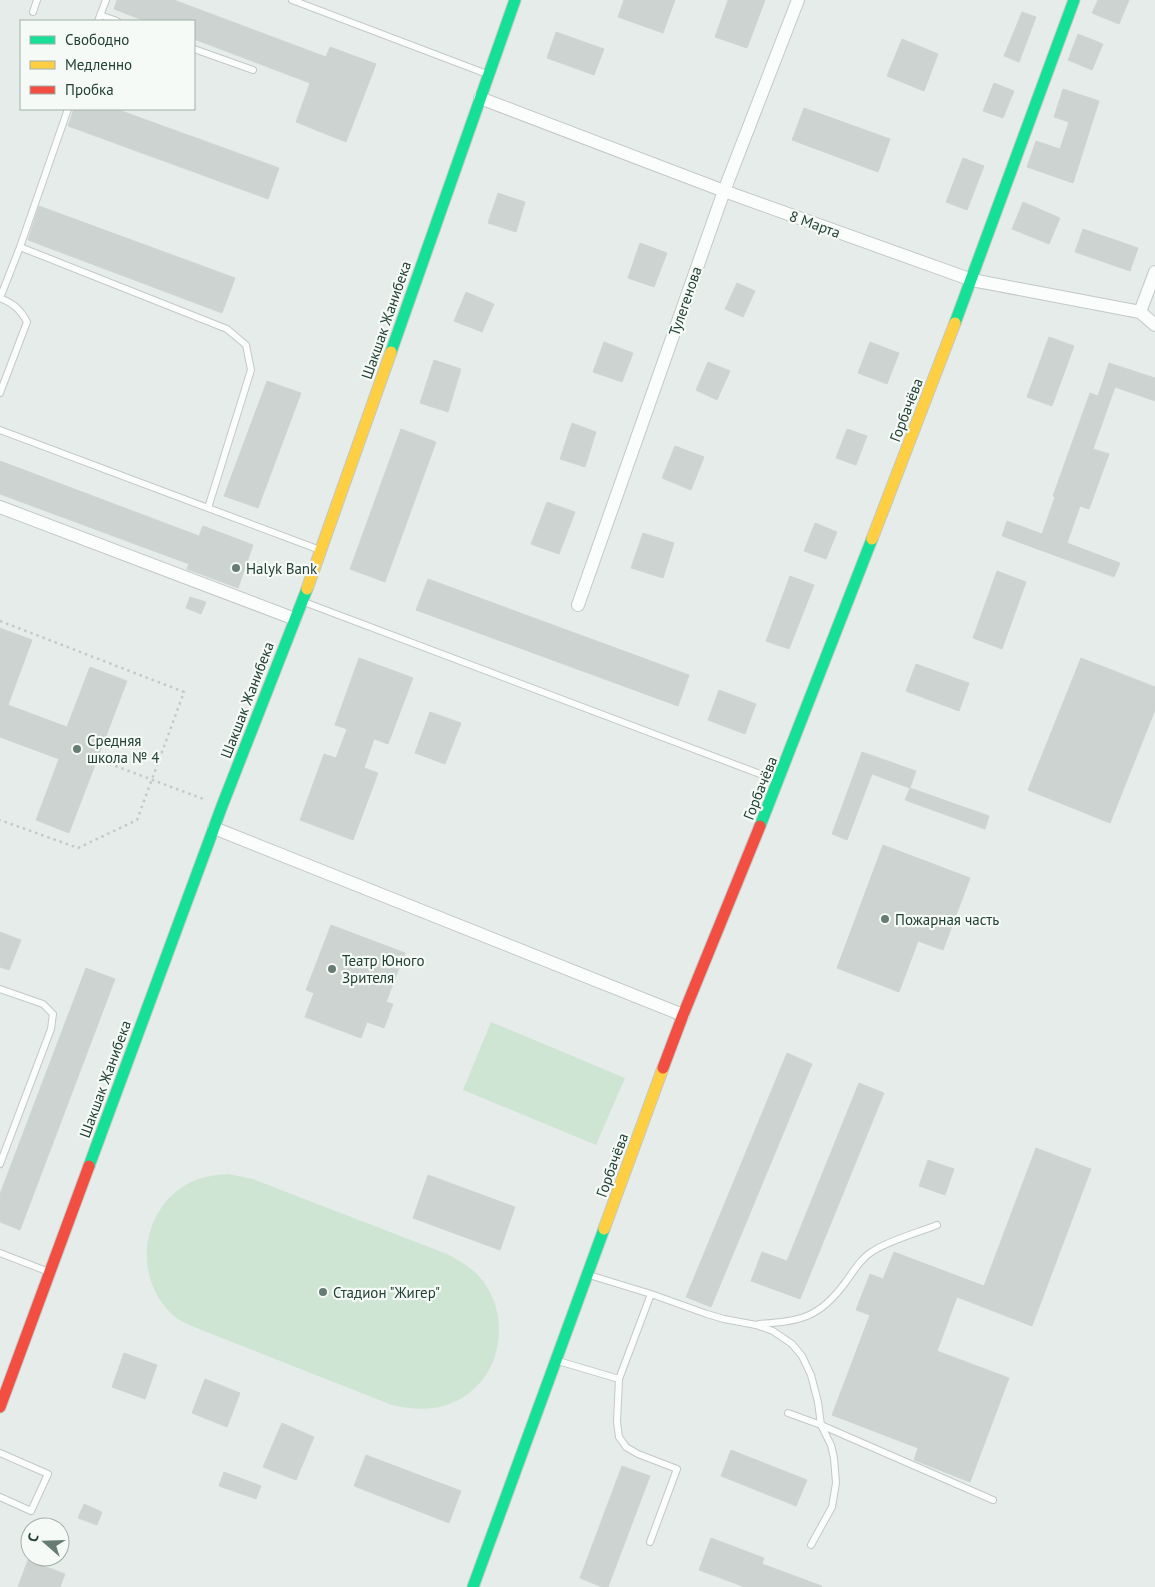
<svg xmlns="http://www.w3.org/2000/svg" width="1155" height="1587" font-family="'PT Sans',sans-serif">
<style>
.garden{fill:#cfe5d3}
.building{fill:#cdd3d0;stroke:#cfd5d2}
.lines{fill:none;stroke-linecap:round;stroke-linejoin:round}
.lane-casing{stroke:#c3c9c6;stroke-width:8}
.street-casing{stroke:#c3c9c6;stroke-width:14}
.fast-casing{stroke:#c2c9c6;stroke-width:13}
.slow-casing{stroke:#c2c9c6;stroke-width:13}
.jam-casing{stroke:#c2c9c6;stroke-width:13}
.path{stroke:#c2cbc6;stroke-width:2.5;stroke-dasharray:2.5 4;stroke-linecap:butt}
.lane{stroke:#fbfcfc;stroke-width:6}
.street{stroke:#fbfcfc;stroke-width:12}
.fast{stroke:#16e098;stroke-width:11}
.slow{stroke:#ffcf43;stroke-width:11}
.jam{stroke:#f24e42;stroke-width:11}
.poi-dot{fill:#677c73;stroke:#f5faf7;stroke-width:2}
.labels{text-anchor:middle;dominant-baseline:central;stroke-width:4.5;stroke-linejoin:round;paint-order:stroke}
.street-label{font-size:15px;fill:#234034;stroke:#f5faf7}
.poi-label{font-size:15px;fill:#234034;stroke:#f5faf7;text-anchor:start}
</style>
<rect width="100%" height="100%" fill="#e6ece9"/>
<path class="garden" d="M491 1022 625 1078 596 1145 463 1090Z
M228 1174 253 1179 447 1254C462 1262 476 1270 485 1284 509 1319 502 1372 465 1396 443 1411 417 1411 392 1405L199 1329C191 1326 182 1322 175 1317 135 1283 138 1218 181 1188 195 1178 211 1175 228 1174Z"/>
<path class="building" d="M117 0H174L326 57 330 47 376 64 346 142 296 122 310 83 194 39V21H145L114 9Z
M624 0H675L663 33 618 17Z
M728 0H765L747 48 715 37Z
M1098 0H1129L1119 24 1092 13Z
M1022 12 1036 17 1019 62 1004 56Z
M556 32 604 49 594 75 547 58Z
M1078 34 1103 44 1092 70 1068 60Z
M902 39 938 54 924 91 887 76Z
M994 83 1014 91 1003 118 983 111Z
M1063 89 1099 101 1073 183 1027 167 1036 141 1060 149 1069 122 1054 117Z
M804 108 890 139 878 172 792 140Z
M74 109H116L279 168 268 199 68 126Z
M963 158 984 166 967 210 946 202Z
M498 193 525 202 516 232 488 223Z
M1023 202 1060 218 1049 244 1012 229Z
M39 206 235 278 222 313 28 240Z
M1083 229 1138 248 1130 271 1075 252Z
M640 243 667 253 654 287 628 278Z
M737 283 755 291 743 317 725 309Z
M466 292 494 304 482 332 454 321Z
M1049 337 1074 346 1052 406 1027 397Z
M604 342 633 353 622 382 593 372Z
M870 342 899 353 887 384 858 373Z
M434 360 461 369 448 412 420 403Z
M708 362 730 371 717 400 696 390Z
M1109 363 1155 378V401L1115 387 1093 449 1109 454 1089 509 1080 506 1067 543 1120 563 1114 577 1002 536 1007 521 1042 534 1055 497 1053 496 1090 393 1098 396Z
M267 381 301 393 258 508 224 496Z
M572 423 596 432 585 467 560 459Z
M401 429 436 442 385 582 350 569Z
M847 429 867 436 856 465 836 458Z
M675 446 704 457 691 490 662 478Z
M0 461 199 536 203 526 253 545 238 588 187 569 189 564 0 494Z
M547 502 575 512 559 554 531 544Z
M815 523 837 532 826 559 804 551Z
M643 533 674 543 663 578 631 568Z
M997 571 1026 582 1002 649 973 638Z
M790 576 814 585 789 649 766 641Z
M428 579 689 675 678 706 416 610Z
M190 597 206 602 201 614 186 608Z
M0 628 32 640 8 705 67 727 90 667 127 681 69 833 36 820 59 759 0 737Z
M359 658 413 678 388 744 374 739 364 768 378 773 353 840 300 820 324 754 336 758 347 729 335 725Z
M1081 658 1155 687V710L1110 823 1028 790Z
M916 664 969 683 959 711 906 691Z
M719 690 756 704 745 734 708 720Z
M430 712 461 723 445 764 415 753Z
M862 752 916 771 910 788 872 774 847 840 832 834Z
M910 788 989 816 985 829 905 800Z
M883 845 970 878 943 950 918 941 899 992 837 968Z
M331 925 405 953 386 1002 393 1004 384 1028 367 1022 361 1038 305 1017 314 993 306 990Z
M0 932 21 940 9 970 0 967Z
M86 968 115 979 20 1230 0 1222V1194Z
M787 1053 812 1064 711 1307 686 1297Z
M859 1083 884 1093 800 1299 751 1281 762 1252 787 1261Z
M1036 1148 1091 1169 1032 1326 957 1297 937 1351 1009 1378 970 1482 914 1460 918 1448 832 1415 870 1315 856 1310 870 1274 883 1279 894 1252 984 1286Z
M928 1160 954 1169 945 1195 919 1186Z
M428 1175 515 1207 500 1250 413 1218Z
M124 1353 157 1365 145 1399 112 1387Z
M205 1379 240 1393 227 1427 192 1413Z
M282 1423 314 1437 296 1480 263 1467Z
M731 1450 807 1480 796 1506 721 1476Z
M366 1455 461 1491 449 1523 354 1486Z
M622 1466 650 1476 608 1587H602L580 1578Z
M224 1472 261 1486 256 1499 219 1486Z
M84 1504 102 1512 97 1525 78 1518Z
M711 1538 764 1558 762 1564 822 1586 821 1587H745L699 1570Z
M28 1560 65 1574 60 1587H18Z"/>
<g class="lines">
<defs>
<path id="lane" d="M292 0 487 74
M33 12 37 0
M100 15 117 21
M98 21 106 0
M194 49 253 70
M20 247 68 109
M0 298 20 247 227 329 246 345 251 370 208 508
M0 298C14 304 20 309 27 322L0 393
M0 430 320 550
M304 602 776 780
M0 989 43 1004 53 1014 51 1029 0 1164
M0 1253 49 1272
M589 1275 651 1294 707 1314 724 1319 756 1325 773 1331 792 1344 802 1356 811 1375 818 1402 821 1425 831 1445 834 1458 836 1483 832 1507 811 1545
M759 1324C801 1321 819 1318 845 1283 853 1272 861 1258 873 1251 890 1240 917 1233 937 1225
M558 1361 619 1379
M788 1413 821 1425 993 1500
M0 1453 48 1474 31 1511 0 1497
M650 1542 677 1469 638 1454 626 1447 619 1437 617 1422 619 1379 651 1294"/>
<path id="street" d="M480 98 724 191 972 280 1140 312 1155 325
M1140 312 1155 272
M0 507 295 619
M578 605 724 191 798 0
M214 828 683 1015"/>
<path id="fast" d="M955 323 1074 0
M391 352 515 0
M760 826 872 539
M89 1166 222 806 307 589
M473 1587 604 1229"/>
<path id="slow" d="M872 539 955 323
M307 589 391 352
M604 1229 663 1068"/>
<path id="jam" d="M663 1068 683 1015 760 826
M0 1407 89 1166"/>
</defs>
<use href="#lane" class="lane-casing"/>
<use href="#street" class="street-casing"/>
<use href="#fast" class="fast-casing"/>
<use href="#slow" class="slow-casing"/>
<use href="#jam" class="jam-casing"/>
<path class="path" d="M0 621 184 692 137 820 78 848 0 820
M97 759 206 800"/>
<use href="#lane" class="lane"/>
<use href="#street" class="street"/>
<use href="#fast" class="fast"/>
<use href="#slow" class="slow"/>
<use href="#jam" class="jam"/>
</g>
<g class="poi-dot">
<circle cx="236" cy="568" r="5"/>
<circle cx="77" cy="749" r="5"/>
<circle cx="885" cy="919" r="5"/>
<circle cx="332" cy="969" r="5"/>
<circle cx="323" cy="1292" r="5"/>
</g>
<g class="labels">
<g class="street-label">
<text transform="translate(815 224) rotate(20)">8 Марта</text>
<text transform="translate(685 301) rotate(-71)">Тулегенова</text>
<text transform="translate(386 320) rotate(-71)">Шакшак Жанибека</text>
<text transform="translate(906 410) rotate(-69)">Горбачёва</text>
<text transform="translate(247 700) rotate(-69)">Шакшак Жанибека</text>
<text transform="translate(760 788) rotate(-68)">Горбачёва</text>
<text transform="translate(105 1079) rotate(-70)">Шакшак Жанибека</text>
<text transform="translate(612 1165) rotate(-70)">Горбачёва</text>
</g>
<g class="poi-label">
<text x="246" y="568">Halyk Bank</text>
<text x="87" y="740">Средняя<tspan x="87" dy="17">школа № 4</tspan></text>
<text x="895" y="919">Пожарная часть</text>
<text x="342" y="960">Театр Юного<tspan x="342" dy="17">Зрителя</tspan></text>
<text x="333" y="1292">Стадион "Жигер"</text>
</g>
</g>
<rect x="20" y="20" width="175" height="90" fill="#f5faf7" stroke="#a1b0a9"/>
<rect x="30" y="36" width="25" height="8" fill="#16e098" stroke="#a1b0a9"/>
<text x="65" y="45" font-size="15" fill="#234034">Свободно</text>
<rect x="30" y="61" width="25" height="8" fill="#ffcf43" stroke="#a1b0a9"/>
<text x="65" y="70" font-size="15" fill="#234034">Медленно</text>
<rect x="30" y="86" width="25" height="8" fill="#f24e42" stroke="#a1b0a9"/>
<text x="65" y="95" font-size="15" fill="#234034">Пробка</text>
<g transform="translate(45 1542) rotate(290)"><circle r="24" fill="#f5faf7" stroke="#a1b0a9"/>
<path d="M0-4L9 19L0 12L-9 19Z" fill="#677c73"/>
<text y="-8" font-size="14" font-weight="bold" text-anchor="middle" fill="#234034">С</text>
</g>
</svg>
